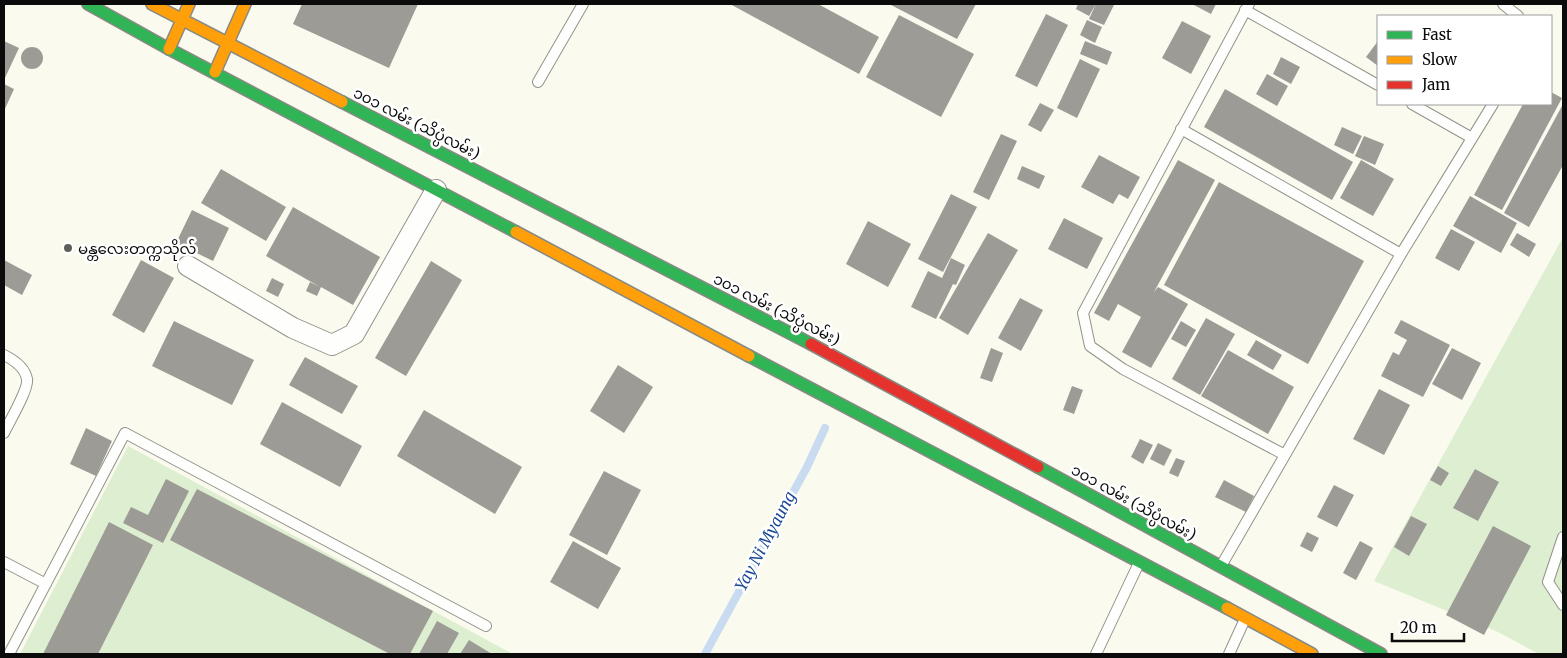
<svg xmlns="http://www.w3.org/2000/svg" width="1567" height="658" font-family="Merriweather,'Noto Sans Myanmar',serif">
<style>
.grass{fill:#ddefd0}
.lines{fill:none;stroke-linecap:round;stroke-linejoin:round}
.stream{stroke:#c8dbf1;stroke-width:8}
.building{fill:#9c9b95}
.lane-casing{stroke:#93938d;stroke-width:12}
.street-casing{stroke:#93938d;stroke-width:22}
.fast-casing{stroke:#898984;stroke-width:14}
.slow-casing{stroke:#898984;stroke-width:14}
.jam-casing{stroke:#898984;stroke-width:14}
.lane{stroke:#fefefc;stroke-width:10}
.street{stroke:#fefefc;stroke-width:20}
.fast{stroke:#30b455;stroke-width:11}
.slow{stroke:#ff9f0a;stroke-width:11}
.jam{stroke:#e5322d;stroke-width:11}
.poi-dot{fill:#5f5f5a;stroke:#fff;stroke-width:2}
.labels{text-anchor:middle;dominant-baseline:central;stroke-width:5;stroke-linejoin:round;paint-order:stroke}
.street-label{font-size:15px;fill:#0b0b0b;stroke:#fff}
.poi-label{font-size:15px;fill:#0b0b0b;stroke:#fff;text-anchor:start}
.water-label{font-size:16px;font-style:italic;fill:#1c4995;stroke:#fff}
</style>
<rect width="100%" height="100%" fill="#fafaee"/>
<path class="grass" d="M1563 237V654H1539L1498 632 1374 581Z
M128 446 513 654H20Z"/>
<g class="lines">
<path class="stream" d="M705 654 807 467 825 428"/>
</g>
<path class="building" d="M302 4H418L389 68 293 24Z
M730 4H818L879 37 859 74Z
M889 4H976L957 39Z
M1078 4H1096L1089 16 1076 9Z
M1096 4H1110L1114 5 1104 25 1089 19Z
M1192 4H1216L1211 14Z
M1046 14 1068 25 1037 87 1015 76Z
M899 15 974 54 941 117 866 77Z
M1087 20 1102 27 1095 43 1080 35Z
M1182 21 1211 36 1191 74 1162 58Z
M4 41 19 48 4 80Z
M1085 41 1112 52 1107 65 1080 54Z
M1378 41V66L1366 57Z
M21 58a11 11 0 1 1 22 0a11 11 0 1 1-22 0Z
M1281 57 1300 67 1291 84 1273 74Z
M1080 59 1100 69 1077 118 1057 108Z
M1267 74 1288 86 1277 106 1256 94Z
M4 84 14 89 4 111Z
M1225 89 1353 162 1332 200 1204 127Z
M1551 92 1562 98 1502 210 1474 195 1523 104H1551Z
M1040 103 1054 110 1041 132 1028 125Z
M1563 104V165L1529 227 1504 213Z
M1342 127 1362 136 1353 154 1334 145Z
M1001 134 1017 141 989 200 973 192Z
M1364 136 1384 144 1375 165 1355 156Z
M1099 155 1140 177 1128 199 1119 194 1113 204 1081 187Z
M1178 160 1215 180 1154 292 1158 287 1188 304 1151 368 1122 352 1141 317 1118 304 1109 321 1094 313Z
M1361 160 1394 179 1373 216 1340 198Z
M1022 166 1045 176 1039 189 1017 179Z
M221 169 286 207 266 241 201 203Z
M1219 182 1364 261 1308 364 1164 285Z
M951 194 977 207 943 272 918 259Z
M1470 196 1517 223 1501 253 1453 226Z
M293 207 380 257 353 305 321 287 317 296 306 291 310 282 320 287 266 256Z
M192 210 229 228 213 261 176 243Z
M1064 218 1103 238 1087 269 1048 249Z
M868 221 911 244 888 287 846 264Z
M1451 229 1475 242 1459 271 1435 258Z
M988 233 1018 250 968 335 939 318Z
M1517 233 1536 244 1529 257 1510 245Z
M951 258 965 265 956 285 953 284 936 319 911 307 928 271 942 278Z
M4 260 32 275 22 295 4 285Z
M141 260 174 278 144 333 112 315Z
M431 261 462 280 406 376 375 358Z
M272 278 284 284 278 297 266 291Z
M1020 298 1043 310 1021 351 998 338Z
M1206 318 1235 334 1200 395 1172 379Z
M1401 320 1450 345 1423 397 1381 376 1393 352 1399 355 1407 340 1394 333Z
M174 321 254 360 232 405 152 366Z
M1181 321 1196 330 1186 347 1171 339Z
M1256 340 1282 355 1273 370 1247 355Z
M991 348 1003 353 992 382 980 378Z
M1452 348 1481 363 1462 400 1432 384Z
M1228 350 1294 387 1268 434 1201 396Z
M305 357 358 386 342 414 289 385Z
M618 365 653 387 624 433 590 411Z
M1072 386 1083 390 1074 414 1063 410Z
M1379 389 1410 405 1384 455 1353 439Z
M282 402 362 446 340 487 260 444Z
M424 410 522 467 495 514 397 456Z
M86 428 112 441 96 476 70 464Z
M1140 439 1153 445 1143 464 1131 457Z
M1158 443 1172 450 1164 466 1150 459Z
M1176 458 1185 461 1178 477 1169 473Z
M1438 466 1449 473 1441 486 1430 480Z
M1475 469 1499 482 1478 521 1453 508Z
M604 471 641 490 607 555 569 535Z
M166 479 189 491 163 543 123 523 131 507 148 515Z
M1224 480 1254 496 1246 512 1215 497Z
M1334 485 1354 495 1337 527 1317 517Z
M197 489 433 611 410 654H390L170 540Z
M1411 516 1427 524 1409 556 1394 547Z
M109 522 153 545 98 654H43Z
M1493 526 1531 546 1484 635 1446 615Z
M1307 532 1319 538 1312 552 1300 546Z
M573 541 621 568 598 609 550 582Z
M1360 541 1373 548 1356 580 1343 573Z
M437 621 459 633 447 654H419Z
M469 640 492 654H460Z"/>
<g class="lines">
<defs>
<path id="lane" d="M1249 4 1083 313 1090 346 1123 369 1285 455
M1503 4 1518 16
M1245 10 1378 85
M538 82 583 4
M1412 104 1472 138
M1181 129 1401 254
M4 355C14 360 25 368 27 379 29 389 9 422 4 433
M1563 537 1548 582 1563 605
M4 562 46 584
M1221 566 1401 254 1493 104
M9 654 125 433 486 626
M1096 654 1139 563
M1229 654 1245 619"/>
<path id="street" d="M188 266 293 328 332 345 354 334 436 190"/>
<path id="fast" d="M88 4 169 49 516 232
M342 102 811 344
M749 356 1227 608
M1038 467 1381 654"/>
<path id="slow" d="M152 4 342 102
M169 49 189 4
M215 72 245 4
M516 232 749 356
M1227 608 1312 654"/>
<path id="jam" d="M811 344 1038 467"/>
</defs>
<use href="#lane" class="lane-casing"/>
<use href="#street" class="street-casing"/>
<use href="#fast" class="fast-casing"/>
<use href="#slow" class="slow-casing"/>
<use href="#jam" class="jam-casing"/>
<use href="#lane" class="lane"/>
<use href="#street" class="street"/>
<use href="#fast" class="fast"/>
<use href="#slow" class="slow"/>
<use href="#jam" class="jam"/>
</g>
<circle class="poi-dot" cx="68" cy="248" r="5"/>
<g class="labels">
<g class="street-label">
<text transform="translate(417 123) rotate(27)">၁၀၁ လမ်း (သိပ္ပံလမ်း)</text>
<text transform="translate(777 309) rotate(27)">၁၀၁ လမ်း (သိပ္ပံလမ်း)</text>
<text transform="translate(1134 502) rotate(29)">၁၀၁ လမ်း (သိပ္ပံလမ်း)</text>
</g>
<g class="poi-label">
<text x="78" y="248">မန္တလေးတက္ကသိုလ်</text>
</g>
<g class="water-label">
<text transform="translate(765 541) rotate(-62)">Yay Ni Myaung</text>
</g>
</g>
<rect width="1567" height="658" fill="none" stroke="#0b0b0b" stroke-width="10"/>
<rect x="1377" y="15" width="175" height="90" fill="#ffffff" stroke="#9d9d9d"/>
<rect x="1387" y="31" width="25" height="8" fill="#30b455" stroke="#9d9d9d"/>
<text x="1422" y="40" font-size="15" fill="#0b0b0b">Fast</text>
<rect x="1387" y="56" width="25" height="8" fill="#ff9f0a" stroke="#9d9d9d"/>
<text x="1422" y="65" font-size="15" fill="#0b0b0b">Slow</text>
<rect x="1387" y="81" width="25" height="8" fill="#e5322d" stroke="#9d9d9d"/>
<text x="1422" y="90" font-size="15" fill="#0b0b0b">Jam</text>
<path d="M1392 633v8h72v-8" fill="none" stroke="#0b0b0b" stroke-width="2.5"/>
<text x="1400" y="633" font-size="15" fill="#0b0b0b" stroke="#ffffff" stroke-width="4" paint-order="stroke">20 m</text>
</svg>
